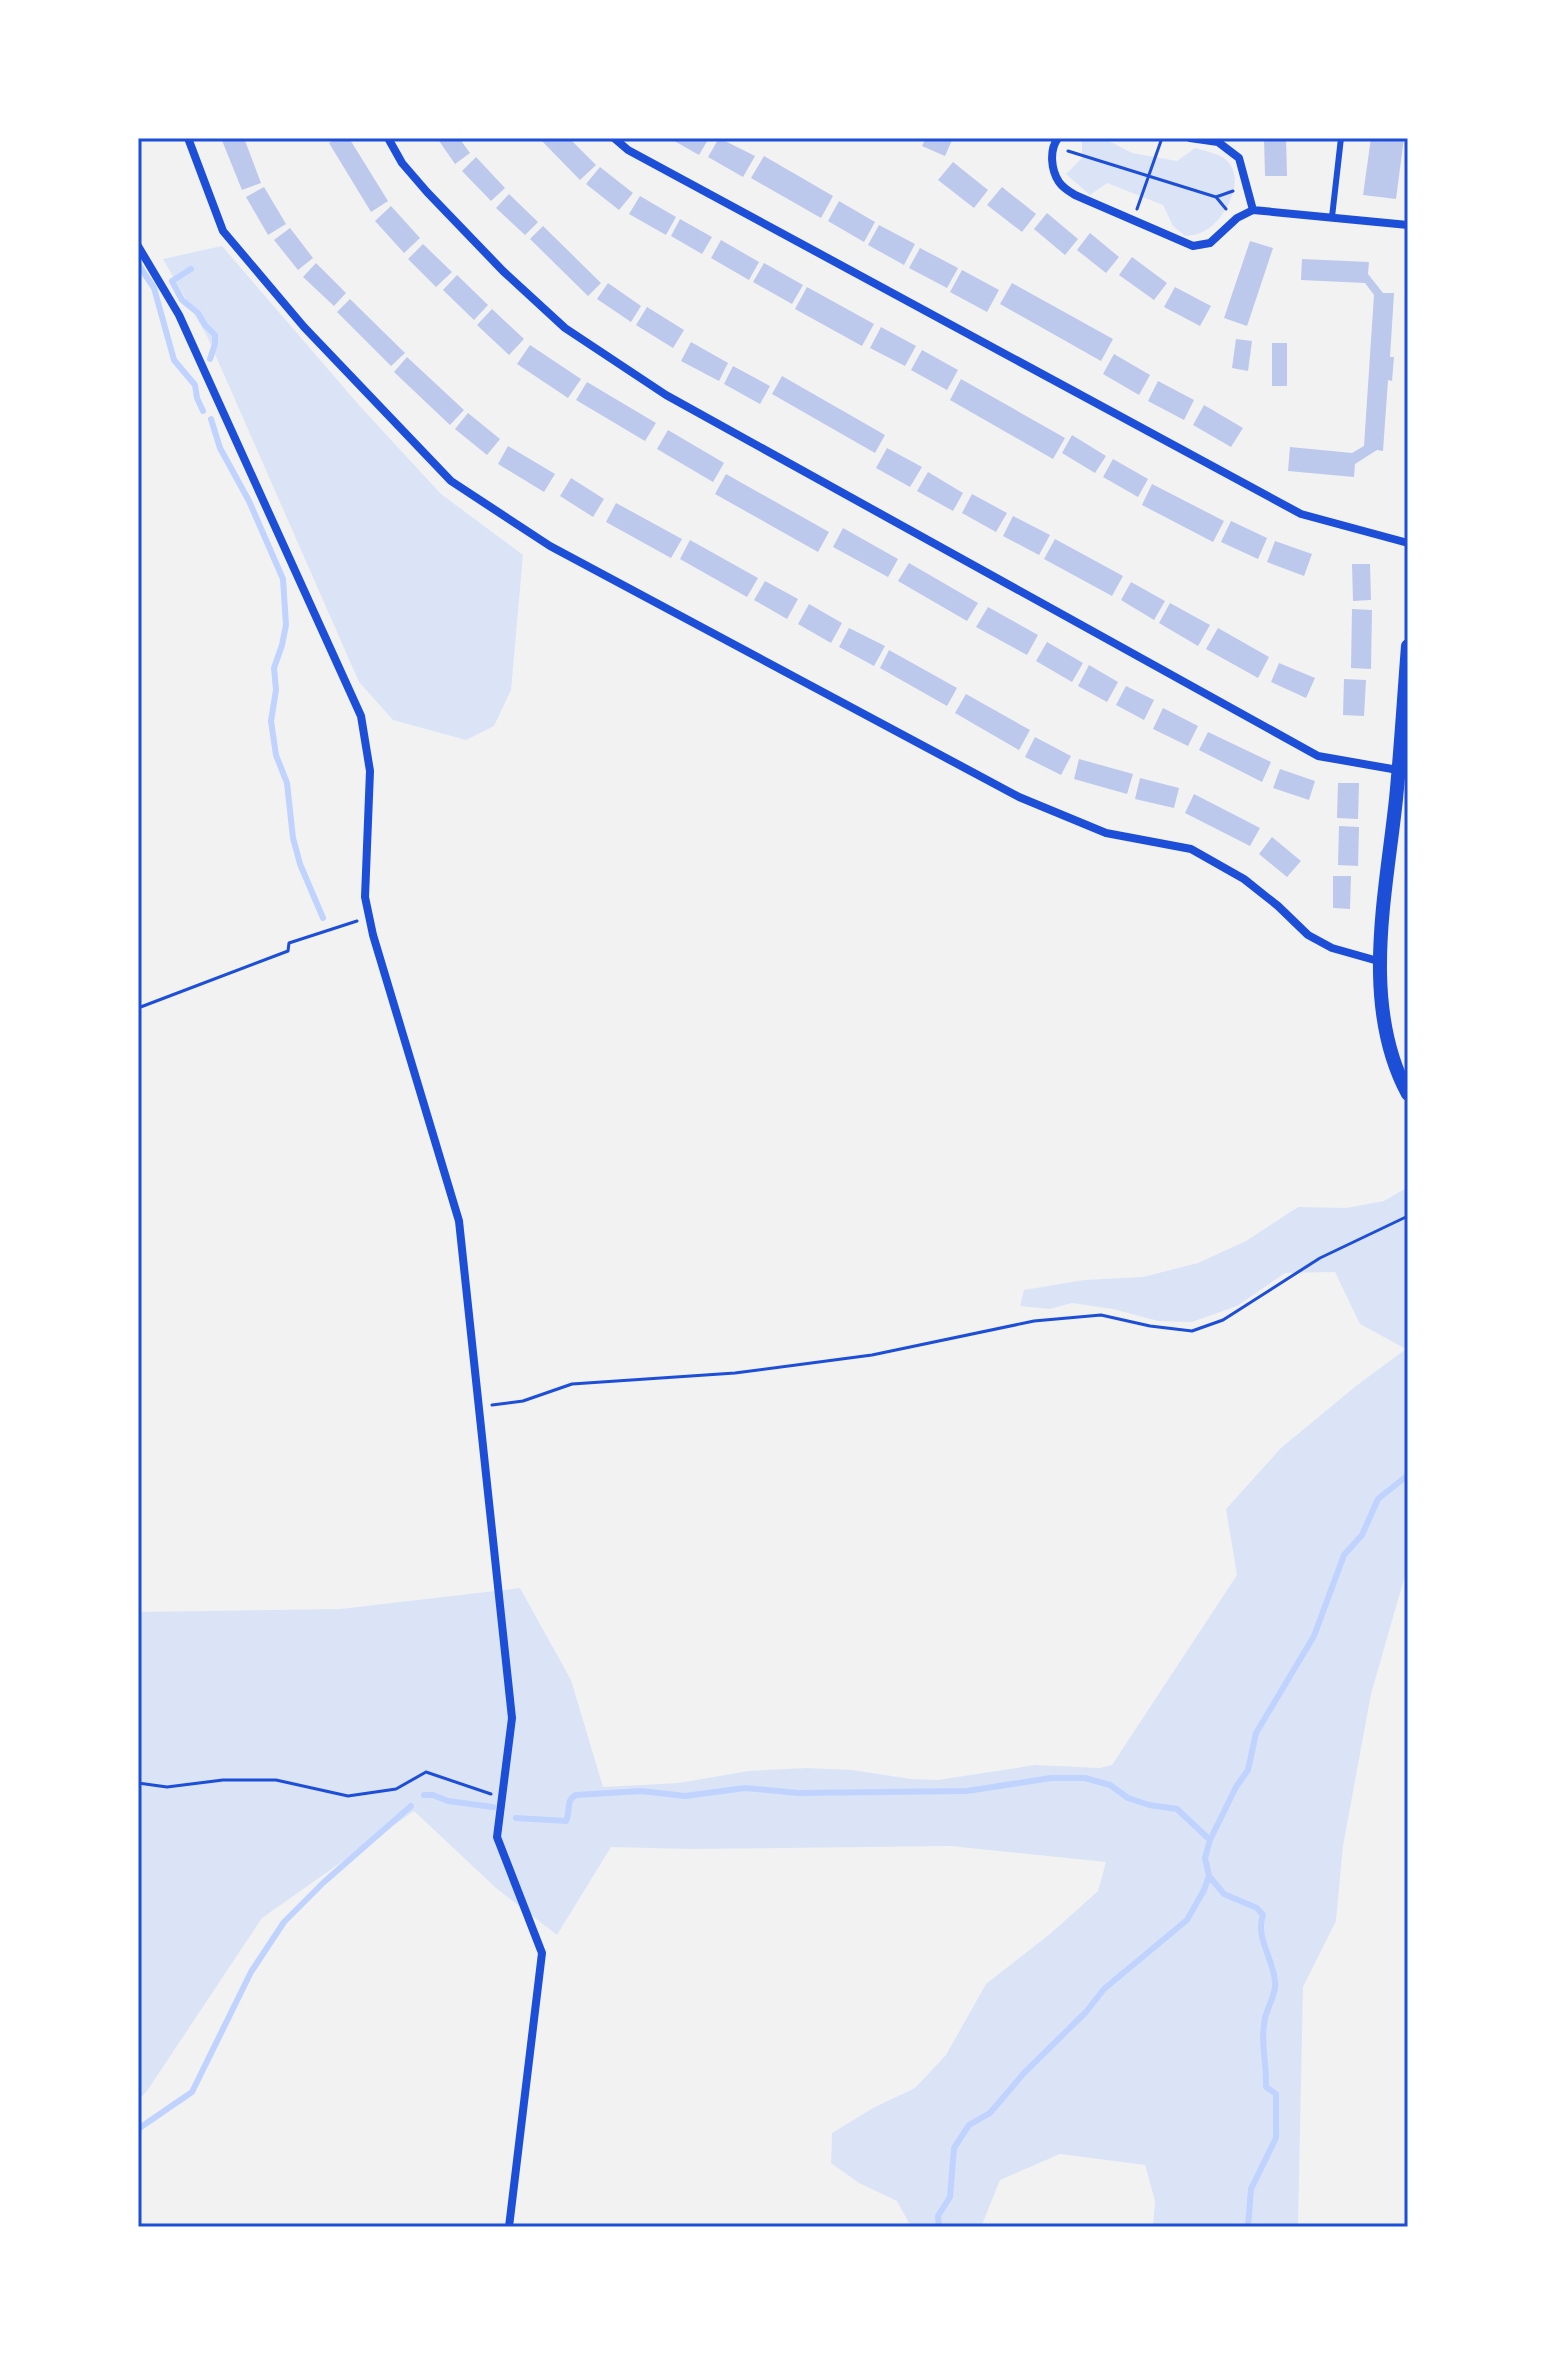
<svg xmlns="http://www.w3.org/2000/svg" width="1546" height="2365" font-family="Commissioner,sans-serif">
<style>
.green{fill:#dbe4f7}
.lines{fill:none;stroke-linecap:round;stroke-linejoin:round}
.stream{stroke:#bfd3fe;stroke-width:6}
.building{fill:#bdc9ec}
.path{stroke:#1d4ed8;stroke-width:3}
.service{stroke:#1d4ed8;stroke-width:6}
.minor{stroke:#1d4ed8;stroke-width:8}
.tertiary{stroke:#1d4ed8;stroke-width:14}
.neatline{fill:none;stroke:#1d4ed8;stroke-width:3}
</style>
<rect width="100%" height="100%" fill="#f2f2f2"/>
<path class="green" d="M1082 138H1103L1132 153 1177 161 1195 148C1204 151 1218 153 1225 159 1246 176 1229 211 1213 225 1204 233 1196 235 1185 236L1173 226 1163 205 1107 183 1090 195 1066 174 1082 158Z
M222 246 358 404 441 494 523 555 511 690 494 726 466 740 393 720 359 682 207 336 163 259Z
M1408 1187V1565L1371 1694 1343 1846 1336 1921 1303 1987 1298 2227H1153L1155 2201 1145 2165 1060 2154 1000 2180 981 2227H911L897 2201 859 2183 831 2163 832 2133 873 2108 915 2088 946 2055 986 1984 1050 1934 1098 1891 1106 1862 950 1846 690 1849 611 1847 557 1935 496 1888 414 1811 262 1918 147 2091 138 2100V1612L340 1609 520 1588 571 1680 603 1787 679 1783 748 1771 806 1768 852 1770 911 1779 938 1780 1035 1765 1099 1768 1112 1765 1237 1575 1226 1509 1281 1448 1356 1386 1406 1349 1360 1324 1335 1272 1285 1273 1237 1306 1192 1322 1158 1321 1113 1309 1072 1303 1050 1309 1020 1306 1024 1290 1084 1280 1143 1277 1198 1263 1246 1241 1298 1207 1346 1208 1384 1201Z"/>
<g class="lines">
<path class="stream" d="M138 264 154 288 174 360 195 385 197 398 203 411
M191 269 172 281 182 300 198 313 205 325 215 335V344L210 359
M211 419 220 448 249 501 283 579 286 625 282 645 274 668 276 690 271 721 276 755 287 783 293 838 300 864 323 918
M424 1795H433L448 1801 493 1807
M516 1818 566 1821C571 1812 565 1800 576 1795L641 1791 685 1796 745 1788 798 1793 967 1791 1051 1778H1085L1110 1785 1128 1798 1149 1805 1177 1809 1210 1840
M138 2129 192 2092 251 1972 284 1922 324 1882 411 1806
M939 2227 938 2216 950 2197 954 2148 969 2125 990 2113 1024 2073 1086 2012 1104 1989 1187 1920 1204 1890 1209 1876
M1248 2227 1251 2189 1276 2138V2094L1266 2087C1267 2063 1260 2041 1265 2018 1268 2006 1277 1992 1275 1981 1273 1959 1255 1936 1263 1915L1257 1908 1224 1894 1209 1876 1205 1858 1210 1840 1236 1787 1248 1770 1256 1733 1314 1636 1344 1555 1362 1535 1378 1499 1408 1475"/>
</g>
<path class="building" d="M221 138H244L261 183 242 190Z
M337 138H349L388 201 371 212 329 143Z
M437 138H459L470 153 455 164Z
M539 138H569L596 165 580 180Z
M669 138H709L699 155Z
M719 138 755 156 743 177 708 157Z
M926 138H953L945 156 922 146Z
M1264 138H1286L1287 176H1265Z
M1371 138H1404L1396 199 1363 195Z
M764 156 833 196 821 218 751 178Z
M476 157 505 188 491 201 462 171Z
M953 162 988 190 974 208 938 180Z
M600 167 633 193 619 210 586 184Z
M264 187 286 224 268 235 246 197Z
M1002 187 1036 214 1022 232 987 205Z
M509 194 538 222 525 235 496 208Z
M640 196 676 217 666 235 629 214Z
M839 201 875 222 864 242 828 221Z
M391 206 420 238 404 253 375 221Z
M1047 213 1078 239 1065 255 1034 229Z
M680 219 712 237 702 254 671 236Z
M879 225 915 244 904 265 868 245Z
M543 226 601 283 588 296 530 239Z
M290 228 313 258 298 270 274 240Z
M1090 233 1119 257 1106 273 1077 250Z
M721 240 759 262 749 280 711 258Z
M1250 241 1273 248 1247 326 1224 318Z
M423 244 452 272 436 287 408 259Z
M920 248 958 268 947 288 909 268Z
M1132 257 1167 283 1154 300 1119 275Z
M1302 259 1369 262 1368 274 1383 293H1394L1390 357H1394L1392 381 1388 380 1383 451 1377 450 1355 464 1354 477 1288 471 1290 447 1352 453 1364 446 1374 295 1365 283 1301 280Z
M316 263 346 293 334 306 303 277Z
M764 263 803 285 792 304 753 282Z
M962 270 999 290 987 312 950 292Z
M457 275 488 305 474 320 443 290Z
M608 283 641 306 631 322 597 299Z
M1012 283 1113 339 1101 361 1000 304Z
M807 287 874 324 862 346 795 309Z
M1175 287 1211 306 1200 326 1164 307Z
M350 299 405 353 391 366 337 312Z
M647 307 684 330 673 348 636 325Z
M492 309 524 339 509 355 477 325Z
M881 327 916 346 905 366 870 348Z
M1236 339 1252 341 1248 371 1232 368Z
M691 342 728 363 719 381 681 361Z
M1272 343H1287V386H1272Z
M530 345 581 379 568 398 517 364Z
M922 350 958 370 947 390 911 370Z
M1114 354 1150 375 1139 395 1103 374Z
M407 357 464 410 450 425 394 372Z
M733 366 770 386 760 404 724 384Z
M782 376 885 435 875 453 772 394Z
M961 379 1065 438 1053 459 950 400Z
M1158 381 1194 400 1184 420 1148 401Z
M587 382 656 423 645 441 576 400Z
M1204 405 1243 428 1231 447 1193 425Z
M468 413 500 439 487 455 455 429Z
M668 430 724 463 713 482 657 449Z
M1072 435 1106 456 1095 473 1062 453Z
M508 446 555 474 544 492 498 464Z
M887 448 922 467 910 487 876 468Z
M1113 459 1148 479 1138 497 1103 477Z
M928 472 963 493 953 511 917 491Z
M726 474 829 532 818 552 715 494Z
M571 478 604 499 593 517 560 496Z
M1152 484 1224 521 1213 542 1142 505Z
M972 494 1007 513 996 532 962 513Z
M616 503 682 539 671 558 606 522Z
M1013 516 1050 535 1039 555 1003 536Z
M1231 521 1267 538 1258 559 1221 542Z
M843 528 898 559 888 577 833 547Z
M1055 539 1123 576 1112 596 1044 559Z
M690 540 758 578 747 597 680 559Z
M1275 541 1312 554 1304 576 1267 562Z
M909 563 978 603 967 621 898 581Z
M1352 564H1370L1371 600 1353 601Z
M765 581 798 599 787 619 754 600Z
M1131 582 1165 601 1154 620 1121 600Z
M1170 603 1210 625 1198 646 1159 623Z
M809 604 842 623 831 643 798 624Z
M988 607 1038 635 1027 655 976 627Z
M1352 609 1372 610 1371 669 1351 668Z
M849 628 885 646 874 666 839 647Z
M1218 628 1269 657 1258 678 1206 649Z
M1047 642 1083 663 1072 682 1036 661Z
M889 650 957 688 947 706 880 668Z
M1279 663 1315 678 1306 698 1271 682Z
M1089 665 1118 682 1107 702 1078 686Z
M1344 679 1366 680 1364 716 1343 715Z
M1126 686 1154 700 1144 720 1116 705Z
M966 694 1030 730 1019 750 955 713Z
M1163 708 1198 726 1188 746 1153 729Z
M1208 732 1271 762 1262 782 1199 750Z
M1035 737 1071 756 1061 775 1025 757Z
M1079 759 1133 774 1127 794 1074 779Z
M1280 769 1315 781 1309 800 1273 788Z
M1140 778 1179 788 1174 808 1135 799Z
M1338 783H1359L1358 819 1337 818Z
M1194 794 1260 828 1250 846 1185 813Z
M1339 826 1359 827 1358 866 1338 865Z
M1272 837 1301 861 1287 877 1259 854Z
M1333 876H1351L1350 909 1333 908Z"/>
<g class="lines">
<path class="path" d="M1068 151 1216 197 1233 191
M1216 197 1226 209
M1137 209 1162 138
M138 1008 288 951 289 943 357 921
M492 1405 523 1401 572 1384 735 1373 872 1355 1034 1321 1101 1315 1150 1326 1192 1331 1223 1320 1320 1258 1408 1216
M138 1783 167 1787 223 1780H276L348 1796 396 1789 426 1772 491 1794"/>
<path class="service" d="M1332 217 1341 138"/>
<path class="minor" d="M188 138 223 231 304 327 451 481 550 546 1019 797 1106 833 1191 849 1244 879 1278 906 1308 935 1332 948 1378 961
M388 138 402 163 427 192 503 271 565 328 666 395 1318 756 1398 770
M614 138 628 150 1301 514 1408 543
M1058 138C1049 150 1051 170 1059 182 1063 188 1070 192 1075 195L1193 246 1210 243 1237 218 1253 210 1408 225
M1190 138 1218 142 1239 158 1253 210
M138 246 179 315 361 716 370 771 365 897 373 935 459 1221 512 1718 497 1837 542 1953 509 2227"/>
<path class="tertiary" d="M1408 646C1404 697 1401 748 1396 799 1386 894 1360 1005 1408 1094"/>
</g>
<rect width="1546" height="2365" fill="none" stroke="#ffffff" stroke-width="280"/>
<rect x="140" y="140" width="1266" height="2085" class="neatline"/>
</svg>
